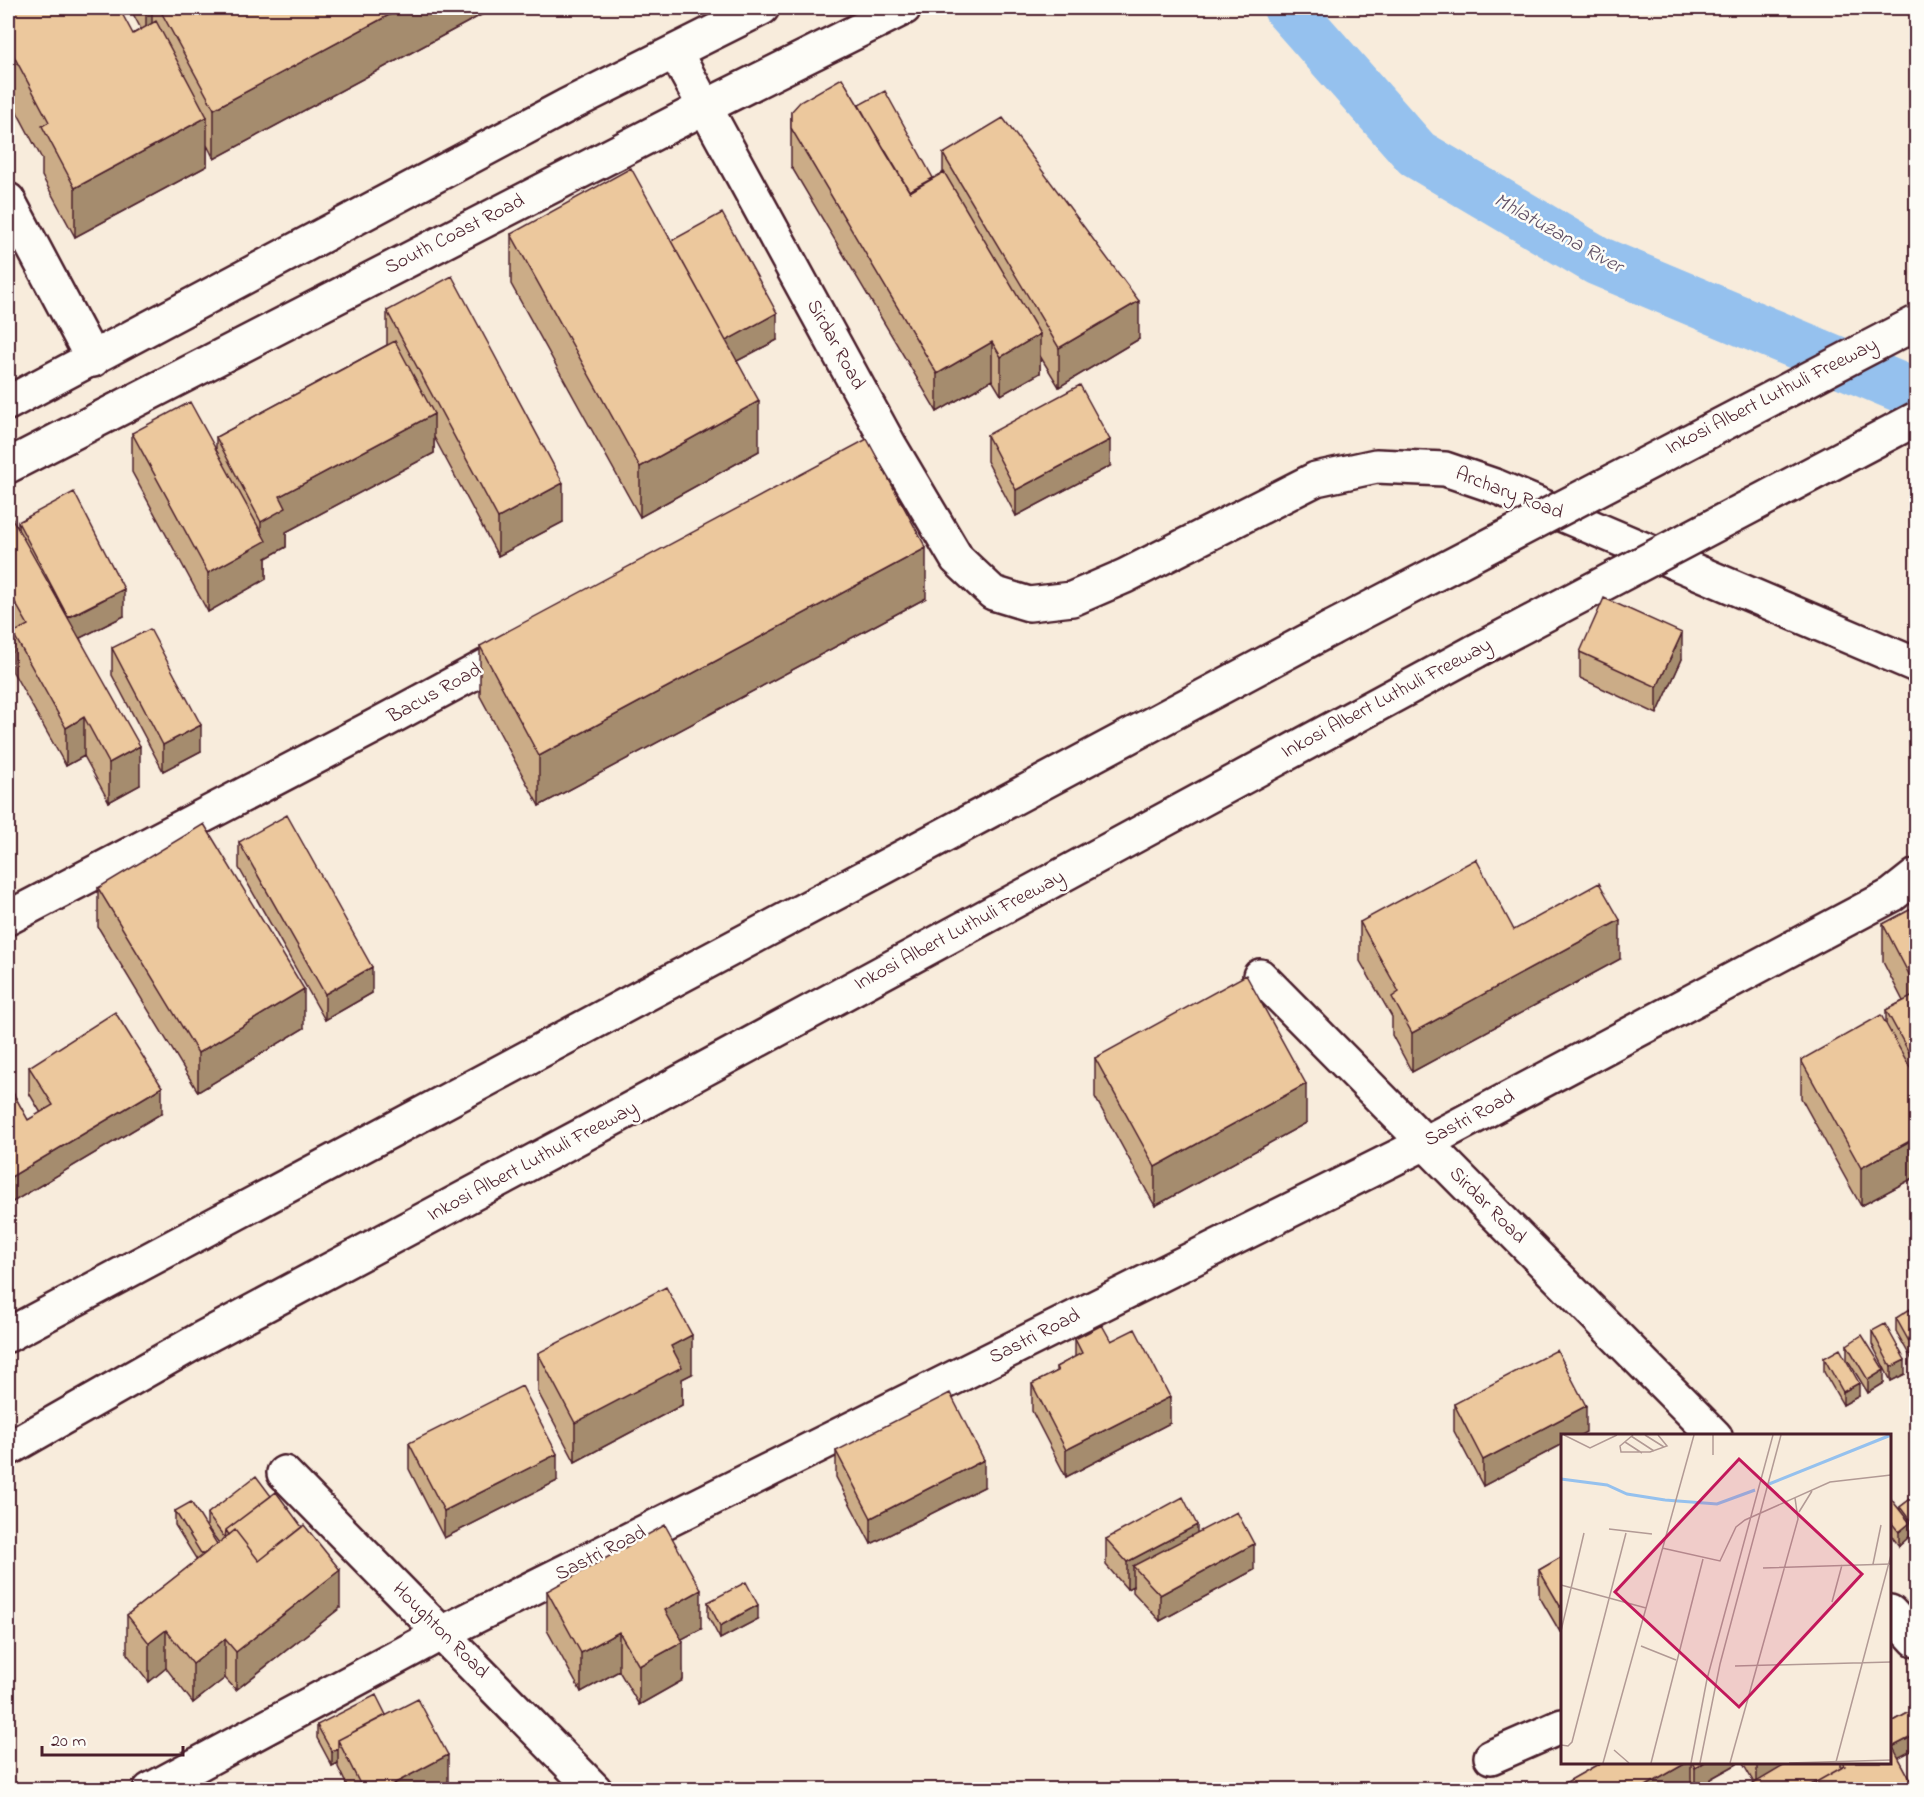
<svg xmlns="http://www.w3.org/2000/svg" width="1924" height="1797" font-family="'Indie Flower',sans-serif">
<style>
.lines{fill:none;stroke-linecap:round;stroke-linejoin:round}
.canal{stroke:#95c1ee;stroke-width:50}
.minor-casing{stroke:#4a1f2b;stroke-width:38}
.highway-casing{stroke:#4a1f2b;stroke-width:38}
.minor{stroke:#fdfcf7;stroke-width:33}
.highway{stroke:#fdfcf7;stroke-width:33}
.highway-bridge-casing{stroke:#4a1f2b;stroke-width:38;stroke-linecap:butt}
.highway-bridge{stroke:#fdfcf7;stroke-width:33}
.wall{fill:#cbac87;stroke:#4a1f2b;stroke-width:1.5}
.shaded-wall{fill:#a58c6e;stroke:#4a1f2b;stroke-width:1.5}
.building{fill:#ecc89d;stroke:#4a1f2b;stroke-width:1.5}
.labels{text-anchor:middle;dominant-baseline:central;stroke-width:5;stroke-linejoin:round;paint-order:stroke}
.street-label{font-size:20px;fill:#4a1f2b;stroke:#fdfcf7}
.water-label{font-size:21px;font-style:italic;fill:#605066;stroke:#fdfcf7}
.inset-river{fill:none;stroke:#95c1ee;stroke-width:3}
.inset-road{fill:none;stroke:#b29a95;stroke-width:1.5}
.view{fill:#c2185b;fill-opacity:0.15;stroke:#c2185b;stroke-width:3}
.inset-edge{fill:none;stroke:#4a1f2b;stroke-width:3}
</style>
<rect width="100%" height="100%" fill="#f8ecdc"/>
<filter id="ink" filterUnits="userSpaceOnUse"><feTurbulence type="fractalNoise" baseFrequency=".0167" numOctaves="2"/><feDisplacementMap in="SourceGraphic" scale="12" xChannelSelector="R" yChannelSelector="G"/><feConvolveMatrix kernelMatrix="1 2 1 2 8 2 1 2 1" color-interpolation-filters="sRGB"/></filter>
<g filter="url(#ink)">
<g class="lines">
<path class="canal" d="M1288 8 1417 154 1598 261 1916 394"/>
<defs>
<path id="minor" d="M675 52 890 446 957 559 993 593 1029 604 1072 599 1125 576 1316 479 1376 466 1445 469 1495 486 1916 665
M8 200 93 360
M8 918 375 726 518 649
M1260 976 1715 1436
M284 1473 595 1790
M1890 1612 1916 1640
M1491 1757 1562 1726
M150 1790 442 1633 1425 1143 1892 895 1916 876"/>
<path id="highway" d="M8 403 566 106 762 8
M8 466 705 107 904 8
M8 1335 1330 629
M8 1449 199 1340 590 1131 1476 651"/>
</defs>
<use href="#minor" class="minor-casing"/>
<use href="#highway" class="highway-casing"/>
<use href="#minor" class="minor"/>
<use href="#highway" class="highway"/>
<defs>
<path id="highway-bridge" d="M1330 629 1916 323
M1476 651 1916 419"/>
</defs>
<use href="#highway-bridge" class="highway-bridge-casing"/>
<use href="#highway-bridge" class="highway-bridge"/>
</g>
<path class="wall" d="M8 8 133 34 141 29 130 8H494L214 159 207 145V166L75 237 42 176V159L8 95Z
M859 105 933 179 943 173V154L1139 339 1059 387 1040 356V373L1001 395 992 380 937 412 791 166V112L859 108Z
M511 234 671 241 777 340 737 361 759 451 640 517 511 284Z
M387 311 563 522 498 556 434 437V453L286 532V547L266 558V579L208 612 132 472V433L216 449V437L387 345Z
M987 435 1110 466 1016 516 987 461Z
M8 514 18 528V522L124 616 80 638 140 785 109 802 84 756 66 766 13 672V638L8 628Z
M926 598 539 806 480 696V646Z
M112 648 201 751 163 771 112 675Z
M1580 652 1682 659 1657 714 1580 678Z
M239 842 372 993 325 1020 239 868Z
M98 888 304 1028 198 1092 98 927Z
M1917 906V1176L1861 1206 1801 1098V1060L1886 1025V1010L1903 1001 1883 962V924Z
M1360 922 1514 930 1620 959 1412 1072 1392 1035V1017L1360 961Z
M1095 1058 1306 1123 1155 1206 1095 1097Z
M29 1067 162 1113 11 1203 8 1197V1084L28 1120 41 1113 29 1093Z
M1896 1318 1917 1320 1916 1367 1896 1331Z
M1872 1331 1905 1374 1891 1381 1872 1344Z
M1075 1339 1111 1341 1170 1423 1066 1477 1032 1411V1384L1056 1372V1367L1075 1357Z
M1847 1345 1884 1383 1868 1393 1847 1359Z
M538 1353 692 1374 682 1379V1405L575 1462 538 1392Z
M1824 1358 1859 1396 1843 1405 1824 1372Z
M1454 1404 1586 1432 1563 1436V1444L1483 1486 1454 1431Z
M409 1443 557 1481 444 1538 409 1469Z
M836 1451 984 1487 871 1544 836 1477Z
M1917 1494V1533L1912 1536 1910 1533V1536L1899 1546 1890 1534V1500L1900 1510V1507Z
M175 1511 217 1544 219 1543 207 1527V1514L340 1608 236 1690 225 1678 193 1703 166 1668 149 1682 127 1654V1615L197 1560 175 1525Z
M1197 1532 1254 1570 1160 1621 1133 1592V1586L1127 1589 1106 1565V1539Z
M1563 1556V1631L1560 1632 1539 1596V1570Z
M547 1591 701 1629 681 1639 683 1680 639 1705 619 1671 581 1692 547 1630Z
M708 1602 758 1619 720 1639 708 1616Z
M1917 1708V1748L1898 1757 1916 1790H1743L1754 1783 1742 1762H1890V1723Z
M386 1715 448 1782 433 1790H349L338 1767V1763L332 1766 317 1738V1725Z
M1602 1762H1737V1764L1710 1779V1786L1704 1790H1693L1691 1787 1687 1790H1558V1787Z"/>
<path class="shaded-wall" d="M146 8H152V37L146 40Z
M402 8H494L214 159V109Z
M207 117V166L75 237V188Z
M1139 301V339L1059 387V348Z
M777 313V340L716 372V346Z
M1040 334V373L1001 395V357Z
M992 342V380L937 412V374Z
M759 401V451L640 517V467Z
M434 414V453L286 532V547L266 558V579L208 612V573L261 543V522L280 496Z
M1110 440V466L1016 516V490Z
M563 483V522L498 556V518Z
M926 548V598L539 806V756Z
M124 589V616L68 644V618Z
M1682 633V659L1657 714V687Z
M84 717V756L66 766V728Z
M201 725V751L163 771V745Z
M140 746V785L109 802V763Z
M1620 920V959L1412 1072V1033Z
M372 967V993L325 1020V994Z
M1917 977V1016L1912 1018V980Z
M304 989V1028L198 1092V1053Z
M1306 1084V1123L1155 1206V1167Z
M162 1087V1113L11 1203V1177Z
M1917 1137V1176L1861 1206V1168Z
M692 1335V1374L682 1379V1405L575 1462V1423L671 1346Z
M1905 1360V1374L1891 1381V1367Z
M1884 1370V1383L1868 1393V1380Z
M1859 1383V1396L1843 1405V1392Z
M1170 1397V1423L1066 1477V1450Z
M1586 1406V1432L1579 1436H1563V1444L1483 1486V1460Z
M557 1454V1481L444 1538V1511Z
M984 1460V1487L871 1544V1518Z
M1917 1519V1533L1912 1536V1523Z
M1910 1523V1536L1899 1546V1532Z
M1197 1525V1551L1133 1566V1586L1127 1589V1562Z
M1254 1544V1570L1160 1621V1595Z
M340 1570V1608L236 1690V1652Z
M701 1590V1629L665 1648V1610Z
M758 1605V1619L720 1639V1626Z
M1563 1605V1631L1560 1632V1606Z
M166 1630V1668L149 1682V1643Z
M619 1632V1671L581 1692V1653Z
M225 1639V1678L193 1703V1664Z
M683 1642V1680L639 1705V1666Z
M1917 1734V1748L1890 1762V1748Z
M338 1749V1763L332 1766V1752Z
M448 1755V1782L433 1790H382Z
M1688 1762H1691V1787L1687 1790H1639Z
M1705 1762H1737V1764L1710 1779V1786L1704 1790H1695V1768Z
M1760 1762H1808L1757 1790V1764Z"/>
<path class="building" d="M8 8H119L133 34 156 21 207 117 75 188 42 126 49 122 8 45Z
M159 8H402L214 109Z
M842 78 910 192 944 172 1040 334 1001 357 992 342 937 374 791 128V112L800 102Z
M885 91 933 178 909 191 883 148 859 105Z
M1003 118 1139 301 1059 348 943 154Z
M631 168 759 401 640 467 511 234Z
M722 213 777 313 726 341 671 241Z
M452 276 563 483 498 518 387 311Z
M395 341 434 414 280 496 286 508 261 522 216 437Z
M1080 385 1110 440 1016 490 987 435Z
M190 402 266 541 208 573 132 433Z
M867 439 926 548 539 756 480 646Z
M74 492 124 589 68 617 18 522Z
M9 513 140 746 109 763 84 717 66 728 13 633 28 625 8 590V514Z
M1604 598 1682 633 1657 687 1580 652Z
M150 629 201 725 163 745 112 648Z
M287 815 372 967 325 994 239 842Z
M204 824 304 989 198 1053 98 888Z
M1476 859 1514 930 1599 883 1620 920 1412 1033 1392 997 1399 992 1360 922Z
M1917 906V977L1912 980 1883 924Z
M1246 975 1306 1084 1155 1167 1095 1058Z
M1917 994V1067L1886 1010Z
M115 1012 162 1087 11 1177 8 1171V1084L28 1120 53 1105 29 1067Z
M1881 1015 1917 1080V1137L1861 1168 1801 1060Z
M666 1287 692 1335 671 1346 682 1367 575 1423 538 1353Z
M1910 1309 1917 1320 1916 1354 1896 1318Z
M1885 1324 1905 1360 1891 1367 1872 1331Z
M1102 1325 1111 1341 1135 1329 1170 1397 1066 1450 1032 1384 1058 1371 1056 1367 1082 1353 1075 1339Z
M1862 1335 1884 1370 1868 1380 1847 1345Z
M1840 1349 1859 1383 1843 1392 1824 1358Z
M1557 1350 1586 1406 1483 1460 1454 1404Z
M522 1386 557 1454 444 1511 409 1443Z
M950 1393 984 1460 871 1518 836 1451Z
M256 1476 271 1496 226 1530 225 1538 207 1514Z
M276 1492 302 1527 259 1561 235 1530 229 1535 226 1530Z
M1917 1494V1519L1912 1523 1900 1507Z
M1183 1497 1197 1525 1127 1562 1106 1539Z
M1891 1499 1910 1523 1899 1532 1890 1521V1500Z
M191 1502 217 1544 202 1555 175 1511Z
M1237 1512 1254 1544 1160 1595 1133 1566Z
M304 1525 340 1570 236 1652 225 1639 193 1664 166 1630 149 1643 127 1615 235 1530 259 1561Z
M665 1525 701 1590 665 1610 683 1642 639 1666 619 1632 581 1653 547 1591Z
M1563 1556V1605L1560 1606 1539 1570Z
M746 1582 758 1605 720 1626 708 1602Z
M376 1695 386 1715 338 1740V1749L332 1752 317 1725Z
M418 1699 448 1755 382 1790H363L338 1740Z
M1917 1708V1734L1892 1747 1890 1742V1723Z
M1890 1742 1916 1790H1802L1845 1766 1843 1762H1890Z
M1602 1762H1688L1639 1790H1559L1558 1787Z
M1692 1762H1705L1695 1768Z
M1790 1762H1841V1768L1802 1790H1743Z
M1718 1783 1722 1790H1707Z"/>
</g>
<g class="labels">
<g class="street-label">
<text transform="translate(455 235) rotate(-27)">South Coast Road</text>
<text transform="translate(835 345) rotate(61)">Sirdar Road</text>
<text transform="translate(1772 397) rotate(-27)">Inkosi Albert Luthuli Freeway</text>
<text transform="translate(1509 494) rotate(21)">Archary Road</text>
<text transform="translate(435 694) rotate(-29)">Bacus Road</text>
<text transform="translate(1387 699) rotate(-28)">Inkosi Albert Luthuli Freeway</text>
<text transform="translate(960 931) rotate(-28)">Inkosi Albert Luthuli Freeway</text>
<text transform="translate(1470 1119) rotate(-28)">Sastri Road</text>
<text transform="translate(533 1162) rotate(-28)">Inkosi Albert Luthuli Freeway</text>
<text transform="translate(1487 1206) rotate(45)">Sirdar Road</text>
<text transform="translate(1035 1337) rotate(-27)">Sastri Road</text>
<text transform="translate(601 1554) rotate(-27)">Sastri Road</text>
<text transform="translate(440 1631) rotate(45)">Houghton Road</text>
</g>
<g class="water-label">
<text transform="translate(1558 234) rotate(29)">Mhlatuzana River</text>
</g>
</g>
<g transform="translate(1561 1434)">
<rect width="330" height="330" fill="#f8ecdc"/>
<path class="inset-river" d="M0 45 46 51 66 60 104 66M208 50 330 1M104 66 156 70 194 56"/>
<path class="inset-road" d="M3 1 29 14 56 1M72 1 59 12 60 18H89L106 12 97 1M84 1 103 13M152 1V21M70 2 93 17M64 8 81 19M238 78 251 57M48 95 91 100M101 114 159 127 175 93 184 86 269 48 330 41M312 130 320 91M202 134 330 130M0 151 85 174M271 168 281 131M0 197 23 99M80 212 115 226M174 232 330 228M0 311 7 312 11 308 65 99M53 316 68 329M275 328 330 121M42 329 133 1M90 329 142 125M130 329 146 245 212 1M139 329 159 230 220 1M169 329 237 85 234 64M228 329 330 326"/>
<path class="view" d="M178 25 301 140 178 273 54 158Z"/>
<rect width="330" height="330" class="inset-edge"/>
</g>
<rect width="1924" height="1797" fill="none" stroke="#fdfcf7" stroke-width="30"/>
<rect x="15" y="15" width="1894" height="1767" fill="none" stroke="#4a1f2b" stroke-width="2" filter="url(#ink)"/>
<path d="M42 1746v9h141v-9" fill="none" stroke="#4a1f2b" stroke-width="3"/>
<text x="51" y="1746" font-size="18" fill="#4a1f2b" stroke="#fdfcf7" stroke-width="4.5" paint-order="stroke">20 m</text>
</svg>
